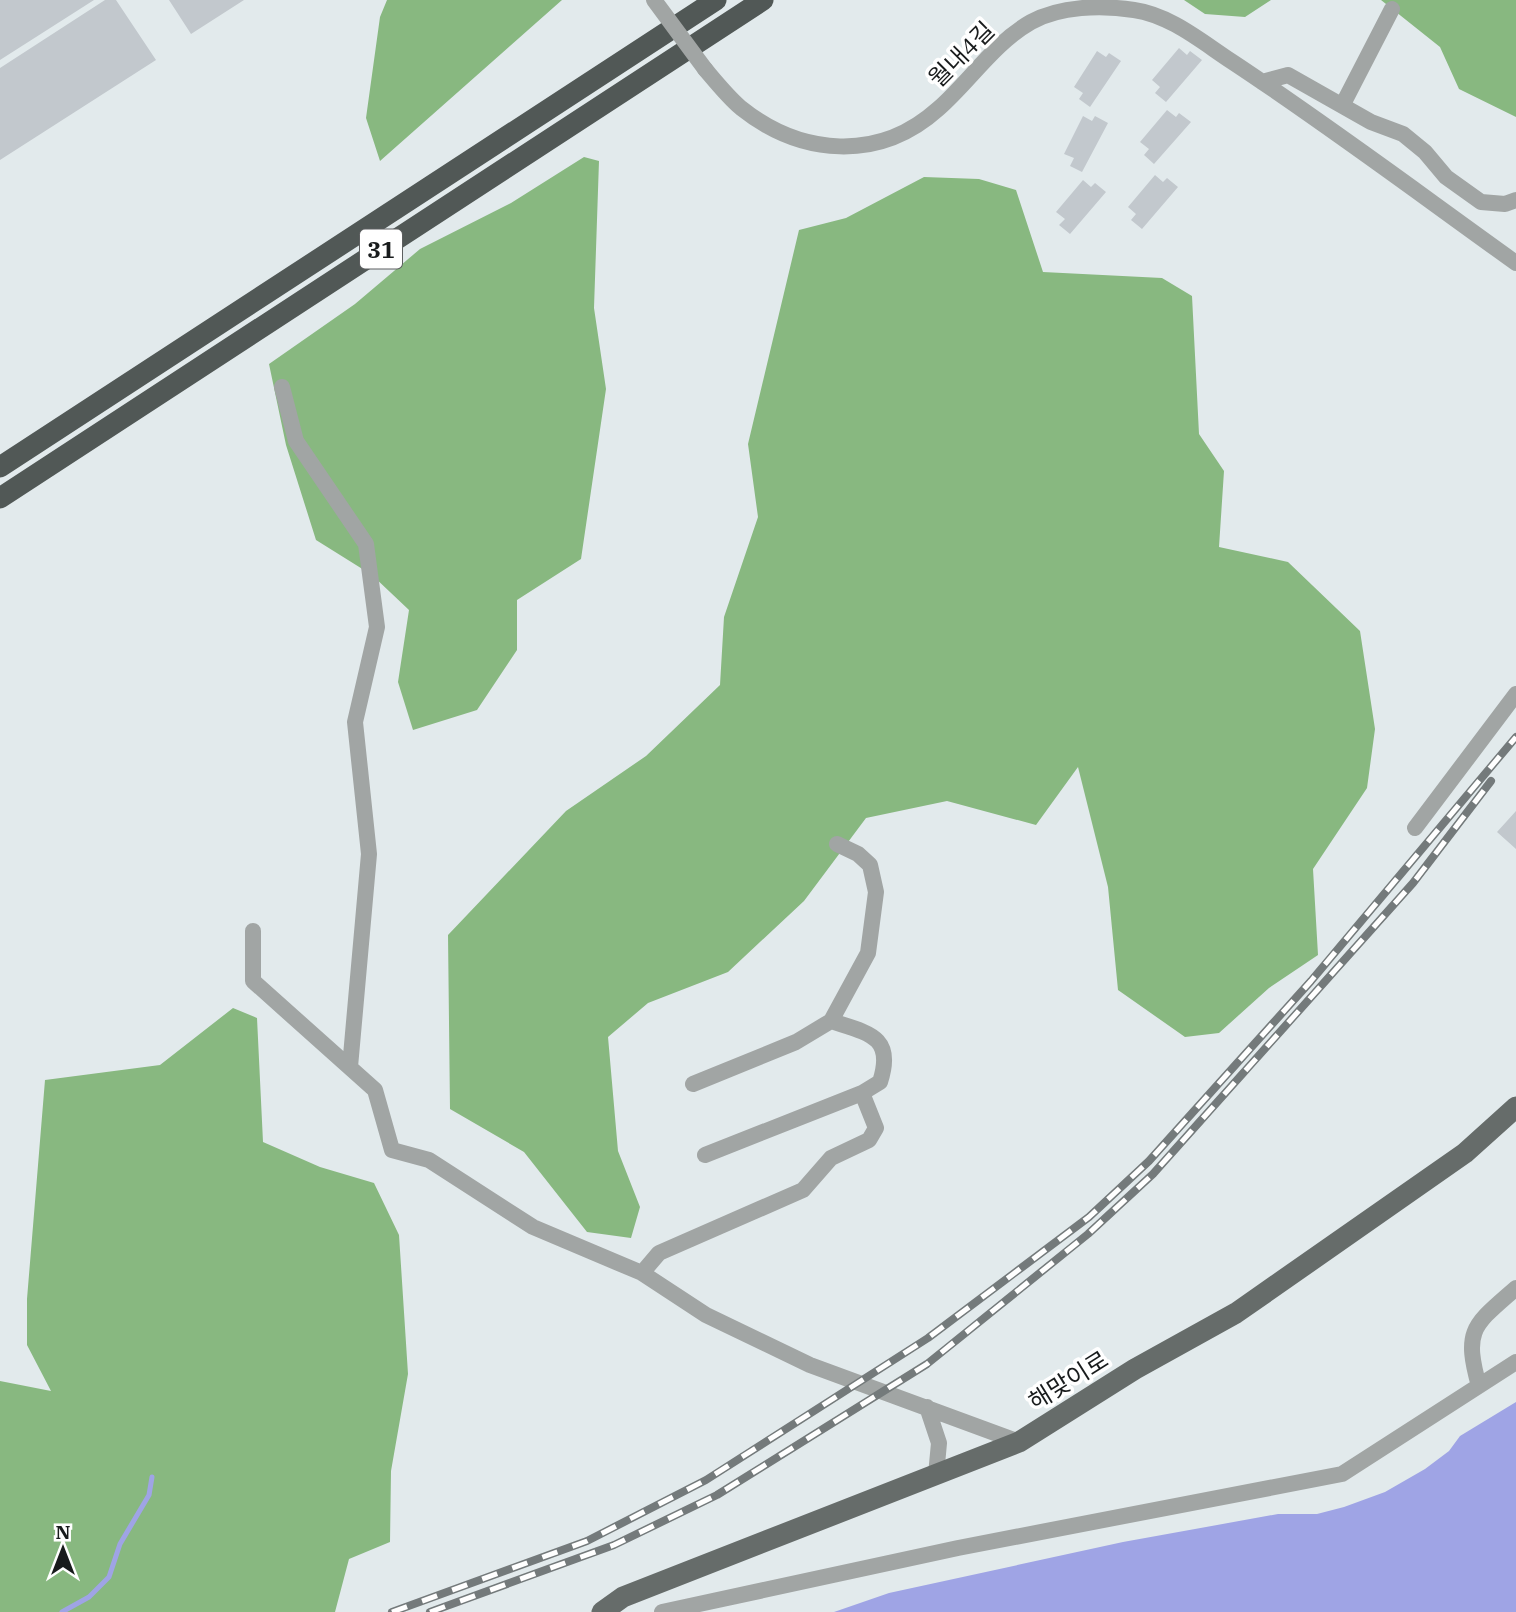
<svg xmlns="http://www.w3.org/2000/svg" width="1516" height="1612" font-family="'IBM Plex Serif','Noto Sans KR',serif">
<style>
.forest{fill:#88b880}
.water{fill:#9fa4e5}
.lines{fill:none;stroke-linecap:round;stroke-linejoin:round}
.stream{stroke:#9fa4e5;stroke-width:5}
.building{fill:#c2c8cd}
.minor{stroke:#a1a5a4;stroke-width:16}
.major{stroke:#666c6a;stroke-width:21}
.highway{stroke:#515856;stroke-width:21}
.rail-casing{stroke:#747a7b;stroke-width:8}
.rail{stroke:#fff;stroke-width:5;stroke-dasharray:16;stroke-linecap:butt}
.minor-bridge{stroke:#a1a5a4;stroke-width:16}
.labels{text-anchor:middle;dominant-baseline:central;stroke-width:7;stroke-linejoin:round;paint-order:stroke}
.shield{fill:#fff;stroke:#5d5f60;stroke-width:2}
.shield-label{font-size:23px;font-weight:bold;fill:#181b1c}
.street-label{font-size:24px;fill:#181b1c;stroke:#fff}
</style>
<rect width="100%" height="100%" fill="#e2eaec"/>
<path class="forest" d="M387 0H562L380 161 366 118 380 17Z
M1184 0H1271L1245 17 1205 14Z
M1381 0H1516V117L1459 89 1440 47Z
M584 157 599 161 594 308 606 389 581 559 517 600V650L477 710 413 730 398 682 409 610 372 575 316 540 286 445 269 364 355 304 420 249 511 203Z
M924 177 979 179 1016 190 1043 272 1162 278 1192 296 1199 434 1224 471 1219 547 1288 562 1360 631 1375 729 1367 788 1313 869 1318 955 1269 988 1219 1033 1185 1037 1118 990 1108 887 1078 767 1036 825 947 801 866 818 804 901 728 972 648 1003 608 1037 618 1151 640 1207 631 1238 587 1232 524 1152 450 1109 448 935 566 811 646 756 720 685 724 617 758 517 748 444 799 230 846 218Z
M233 1008 257 1018 263 1142 320 1167 374 1183 399 1235 408 1374 391 1471 390 1542 349 1559 335 1612H0V1381L51 1391 27 1345V1299L45 1080 160 1065Z"/>
<path class="water" d="M1516 1402V1612H834L889 1593 1123 1542 1278 1514H1317L1344 1507 1385 1492 1425 1469 1449 1451 1460 1436Z"/>
<g class="lines">
<path class="stream" d="M62 1612 89 1597 109 1577 120 1544 149 1495 152 1477"/>
</g>
<path class="building" d="M0 0H94L0 60Z
M105 0H116L156 60 0 160V68Z
M169 0H244L191 34Z
M1179 48 1187 55 1190 51 1202 60 1166 102 1155 93 1160 87 1152 80Z
M1097 51 1106 57 1109 53 1121 61 1090 107 1079 99 1083 93 1074 87Z
M1167 110 1176 117 1179 113 1191 122 1154 164 1144 155 1149 149 1140 142Z
M1083 116 1092 121 1095 116 1108 123 1082 172 1070 166 1074 158 1064 154Z
M1155 175 1163 182 1167 178 1178 187 1142 229 1131 220 1136 214 1128 207Z
M1083 180 1091 187 1095 183 1106 192 1070 234 1059 225 1065 219 1056 212Z
M1516 811V849L1497 832Z"/>
<g class="lines">
<path class="minor" d="M705 69C716 82 728 97 741 108 801 156 879 162 938 109 969 82 994 43 1031 22 1060 6 1101 5 1134 10 1170 15 1202 42 1231 61 1328 125 1421 195 1516 263
M1262 82 1288 75 1371 122 1403 134 1425 152 1446 177 1481 202 1505 204 1516 200
M1343 104 1392 9
M282 387 296 441 366 544 377 627 355 722 369 854 350 1067
M1415 828 1516 694
M253 931V981L375 1090 392 1150 429 1160 533 1227 642 1273 706 1315 810 1365 1019 1442
M831 1021 868 953 876 892 870 865 858 854 837 844
M693 1084 796 1042 831 1021C868 1033 895 1036 880 1082L862 1093
M642 1273 659 1253 803 1190 831 1158 869 1140 876 1128 862 1093 705 1155
M1479 1386C1463 1329 1474 1325 1516 1288
M927 1407 939 1443 936 1475
M662 1612 958 1548 1342 1474 1516 1362"/>
<path class="major" d="M602 1612 623 1597 1019 1442 1135 1369 1236 1313 1465 1153 1516 1107"/>
<path class="highway" d="M0 467 716 0
M0 498 763 0"/>
<defs>
<path id="rail" d="M392 1612 587 1541 706 1480 928 1338 1089 1217 1149 1161 1311 981 1516 737
M430 1612 614 1545 717 1495 927 1364 1088 1234 1153 1174 1413 883 1491 781"/>
</defs>
<use href="#rail" class="rail-casing"/>
<use href="#rail" class="rail"/>
<path class="minor-bridge" d="M654 0 705 69"/>
</g>
<g class="labels">
<rect class="shield" x="360" y="229.5" width="42" height="39" rx="5"/>
<g class="shield-label">
<text x="381" y="249">31</text>
</g>
<g class="street-label">
<text transform="translate(961 54) rotate(-45)">월내4길</text>
<text transform="translate(1068 1380) rotate(-32)">해맞이로</text>
</g>
</g>
<g transform="translate(63 1549)" stroke="#ffffff" stroke-width="5" paint-order="stroke">
<path d="M0-5L12 26L0 18L-12 26Z" fill="#181b1c"/>
<text y="-10" font-size="19" font-weight="bold" text-anchor="middle" fill="#181b1c">N</text>
</g>
</svg>
